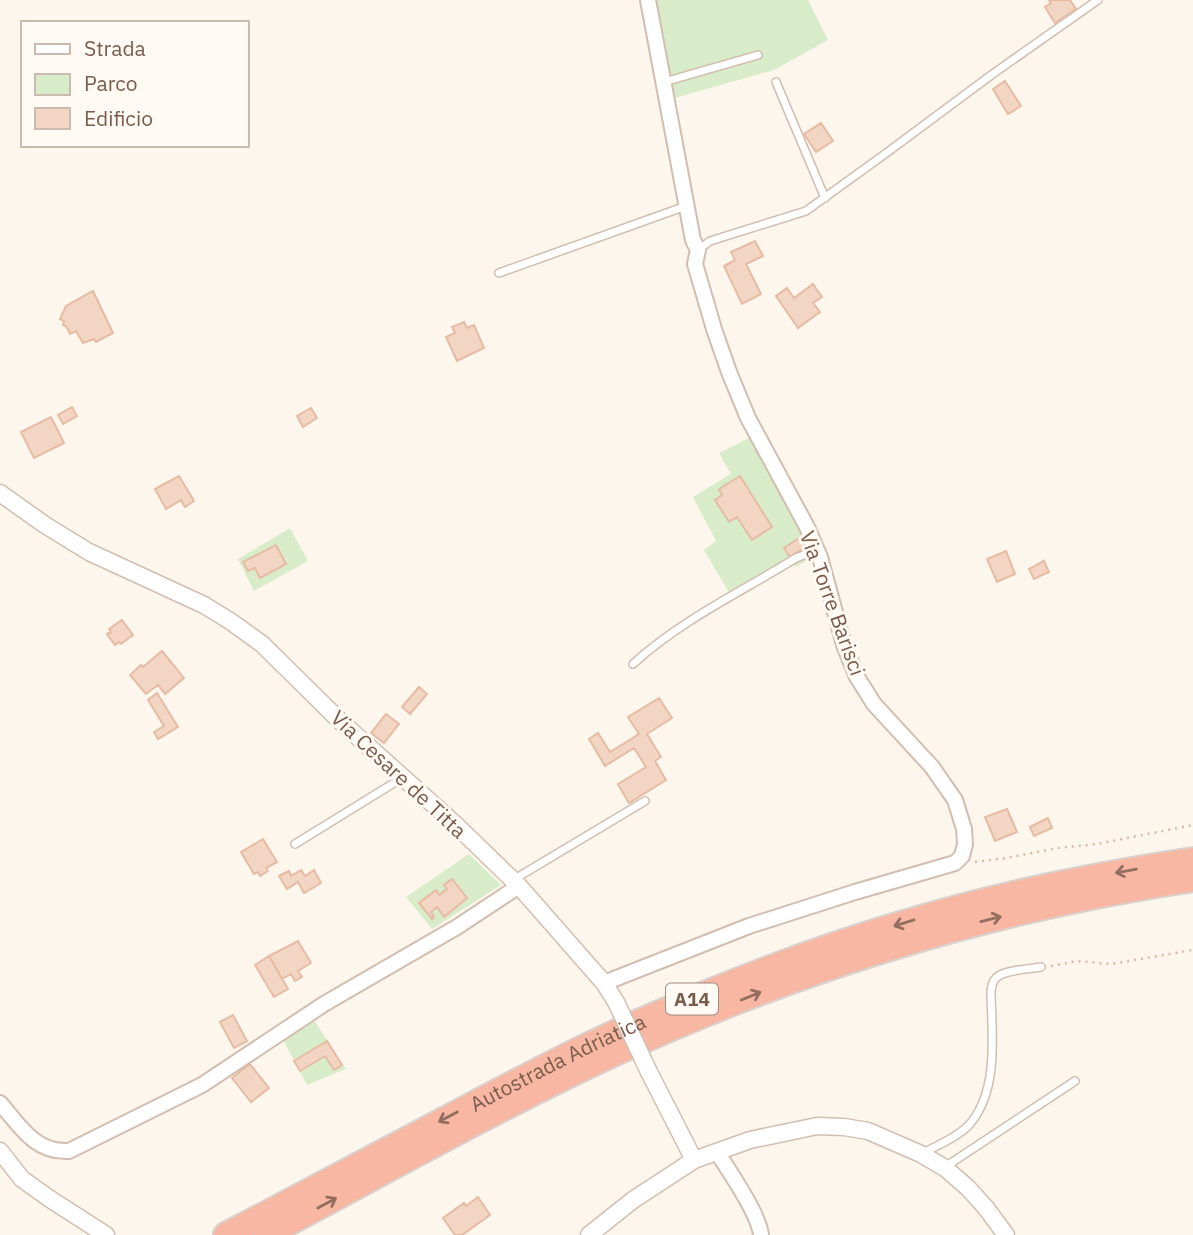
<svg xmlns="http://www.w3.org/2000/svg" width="1193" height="1235" font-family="'IBM Plex Sans',sans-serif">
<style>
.green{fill:#d8ecc9}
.building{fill:#f3d5c3;stroke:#e6bba3;stroke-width:2}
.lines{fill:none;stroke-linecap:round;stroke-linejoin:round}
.service-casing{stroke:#d1beb0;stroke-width:10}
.minor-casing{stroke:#d1beb0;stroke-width:18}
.tertiary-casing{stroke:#d1beb0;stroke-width:19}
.motorway-casing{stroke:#dad1cd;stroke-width:28}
.path{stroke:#d9b8a5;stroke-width:2.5;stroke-dasharray:2 5;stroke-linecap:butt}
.service{stroke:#fff;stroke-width:7}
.minor{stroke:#fff;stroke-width:14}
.tertiary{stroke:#fff;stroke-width:16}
.motorway{stroke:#f7b7a3;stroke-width:24}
.tertiary-bridge-casing{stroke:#d1beb0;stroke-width:19;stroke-linecap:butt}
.tertiary-bridge{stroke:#fff;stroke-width:16}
.oneway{stroke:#936e5e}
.labels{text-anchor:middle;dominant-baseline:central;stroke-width:6;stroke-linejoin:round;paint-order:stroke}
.shield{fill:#fffaf3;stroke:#a28b7f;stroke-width:2}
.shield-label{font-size:19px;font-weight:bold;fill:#7a5c4d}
.street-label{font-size:21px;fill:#7a5c4d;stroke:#fffaf3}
</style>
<rect width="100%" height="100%" fill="#fdf6ec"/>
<path class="green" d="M655 0H808L828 40 774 70 671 99Z
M751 437 816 557 795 567 790 558 730 594 704 550 716 541 693 497 731 474 719 453Z
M290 528 308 561 254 591 238 559Z
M469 854 501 885 432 929 406 897Z
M312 1017 346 1069 307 1085 282 1038Z"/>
<path class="building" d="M1049 0H1070L1076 9 1055 23 1045 7 1051 3Z
M1005 81 1021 106 1008 114 993 89Z
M821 123 833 141 816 152 804 134Z
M755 241 763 256 746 264 761 294 742 304 724 266 735 260 731 252Z
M813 284 822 297 813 303 820 312 798 328 776 296 787 288 794 298Z
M93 291 113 333 96 342 94 339 83 343 76 331 70 334 66 326 63 325 64 321 60 319 66 306Z
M464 322 467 328 474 325 484 348 457 361 446 337 455 333 452 327Z
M72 407 77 416 63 424 58 415Z
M311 408 317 418 303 427 297 416Z
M51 417 64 443 34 458 21 432Z
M179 476 194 501 185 507 181 500 166 509 155 489Z
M740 476 772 527 752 540 737 517 729 522 715 500 722 495 719 489Z
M801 537 807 546 790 557 784 548Z
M276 545 286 564 260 578 255 568 248 571 243 562Z
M1006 551 1015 574 997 582 987 559Z
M1044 561 1049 572 1034 579 1029 569Z
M122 620 133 635 121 644 119 642 115 645 107 634 111 632 109 629Z
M162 651 184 678 165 694 158 685 146 694 130 675 141 665 143 667Z
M419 687 427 694 410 714 402 707Z
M157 693 178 727 158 739 154 732 164 726 148 700Z
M659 698 672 718 647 734 661 757 655 761 666 780 629 803 618 784 646 767 634 748 605 766 589 739 598 733 610 752 639 734 628 717Z
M386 714 399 724 384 743 371 733Z
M1007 809 1017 832 995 841 985 817Z
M1048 818 1052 828 1034 836 1030 827Z
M263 839 277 862 266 868 268 871 260 876 258 872 254 874 241 852Z
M301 870 305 876 314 870 321 883 304 893 298 882 287 889 279 876 289 871 291 876Z
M452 879 467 898 444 917 437 907 431 912 434 917 432 919 419 903 436 890 439 895 447 889 444 885Z
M298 941 311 963 298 971 302 977 295 981 291 974 282 979 269 956Z
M269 956 288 989 274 997 255 965Z
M233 1015 247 1041 234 1048 220 1022Z
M327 1041 342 1065 334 1070 325 1056 300 1071 294 1061Z
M250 1064 269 1088 251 1102 232 1078Z
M478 1197 490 1215 462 1235H455L443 1218 464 1203 466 1206Z"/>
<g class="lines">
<defs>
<path id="service" d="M664 82 758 55
M776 82 825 198
M698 250 710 241 806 211 885 154 994 73 1098 0
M499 273 686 206
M633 664C681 620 741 592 796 558L816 550
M295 844 402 778
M513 880 645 801
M923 1153C938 1145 956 1138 969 1125 999 1091 992 1035 991 994 991 989 992 982 996 978 1003 970 1030 969 1041 967
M945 1167 1075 1081"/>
<path id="minor" d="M604 983 749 926 855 892 955 863 962 856 965 844 964 829 955 800 932 767 874 704 857 677 844 645 820 557 807 527 748 418 729 372 714 329 695 264 698 250 693 240 648 0
M0 1103C20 1126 35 1153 69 1151L202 1085 324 1004 457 927 519 886
M717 1152C729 1171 759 1214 761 1235"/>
<path id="tertiary" d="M0 493 45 525 89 552 204 605 230 621 262 644 339 720 456 825 519 886 604 983 616 1002
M649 1072 694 1160
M0 1151 22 1179 50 1199 106 1235
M589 1235 633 1200 694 1160 750 1140 817 1126 844 1127 868 1131 921 1154 945 1168 968 1188 986 1208 1006 1235"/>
<g id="motorway">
<path id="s1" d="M226 1235C298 1197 370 1159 442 1121 512 1084 582 1046 655 1015 739 978 825 946 914 920 1005 893 1099 874 1193 860"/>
<path d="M266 1235C381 1174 495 1109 613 1054 798 969 992 909 1193 879"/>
</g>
</defs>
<use href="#service" class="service-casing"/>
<use href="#minor" class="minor-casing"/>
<use href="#tertiary" class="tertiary-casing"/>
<use href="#motorway" class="motorway-casing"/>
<path class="path" d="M975 862 1006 858 1058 848 1097 844 1193 825
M1051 966 1077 961 1111 964 1193 950"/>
<use href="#service" class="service"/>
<use href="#minor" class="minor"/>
<use href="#tertiary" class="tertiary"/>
<use href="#motorway" class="motorway"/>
<defs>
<path id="tertiary-bridge" d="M616 1002 649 1072"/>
</defs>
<use href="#tertiary-bridge" class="tertiary-bridge-casing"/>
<use href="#tertiary-bridge" class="tertiary-bridge"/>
</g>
<defs><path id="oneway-shaft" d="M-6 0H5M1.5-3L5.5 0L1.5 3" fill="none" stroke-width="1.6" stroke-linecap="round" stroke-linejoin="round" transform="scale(1.75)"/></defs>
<g class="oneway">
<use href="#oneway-shaft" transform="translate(1126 871) rotate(170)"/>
<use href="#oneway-shaft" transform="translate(991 919) rotate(-14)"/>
<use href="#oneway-shaft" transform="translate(904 923) rotate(163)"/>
<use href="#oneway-shaft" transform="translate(751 996) rotate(-22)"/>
<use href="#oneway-shaft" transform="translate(448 1117) rotate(152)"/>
<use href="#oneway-shaft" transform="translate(327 1203) rotate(-28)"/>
</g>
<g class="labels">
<rect class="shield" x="666" y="983.5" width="52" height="31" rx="5"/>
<g class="shield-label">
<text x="692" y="999">A14</text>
</g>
<g class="street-label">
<text transform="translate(833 603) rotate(70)">Via Torre Barisci</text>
<text transform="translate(399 774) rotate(43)">Via Cesare de Titta</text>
<text stroke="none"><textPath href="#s1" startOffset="374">Autostrada Adriatica</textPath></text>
</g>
</g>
<rect x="21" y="21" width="228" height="126" fill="#fffaf3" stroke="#cabbb1" stroke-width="2"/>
<rect x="35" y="44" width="35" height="10" fill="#ffffff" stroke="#cabbb1" stroke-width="2"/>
<text x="84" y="56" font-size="21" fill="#7a5c4d">Strada</text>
<rect x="35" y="74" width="35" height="21" fill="#d8ecc9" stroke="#cabbb1" stroke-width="2"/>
<text x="84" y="91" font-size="21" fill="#7a5c4d">Parco</text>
<rect x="35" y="108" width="35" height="21" fill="#f3d5c3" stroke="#cabbb1" stroke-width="2"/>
<text x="84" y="126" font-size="21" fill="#7a5c4d">Edificio</text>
</svg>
